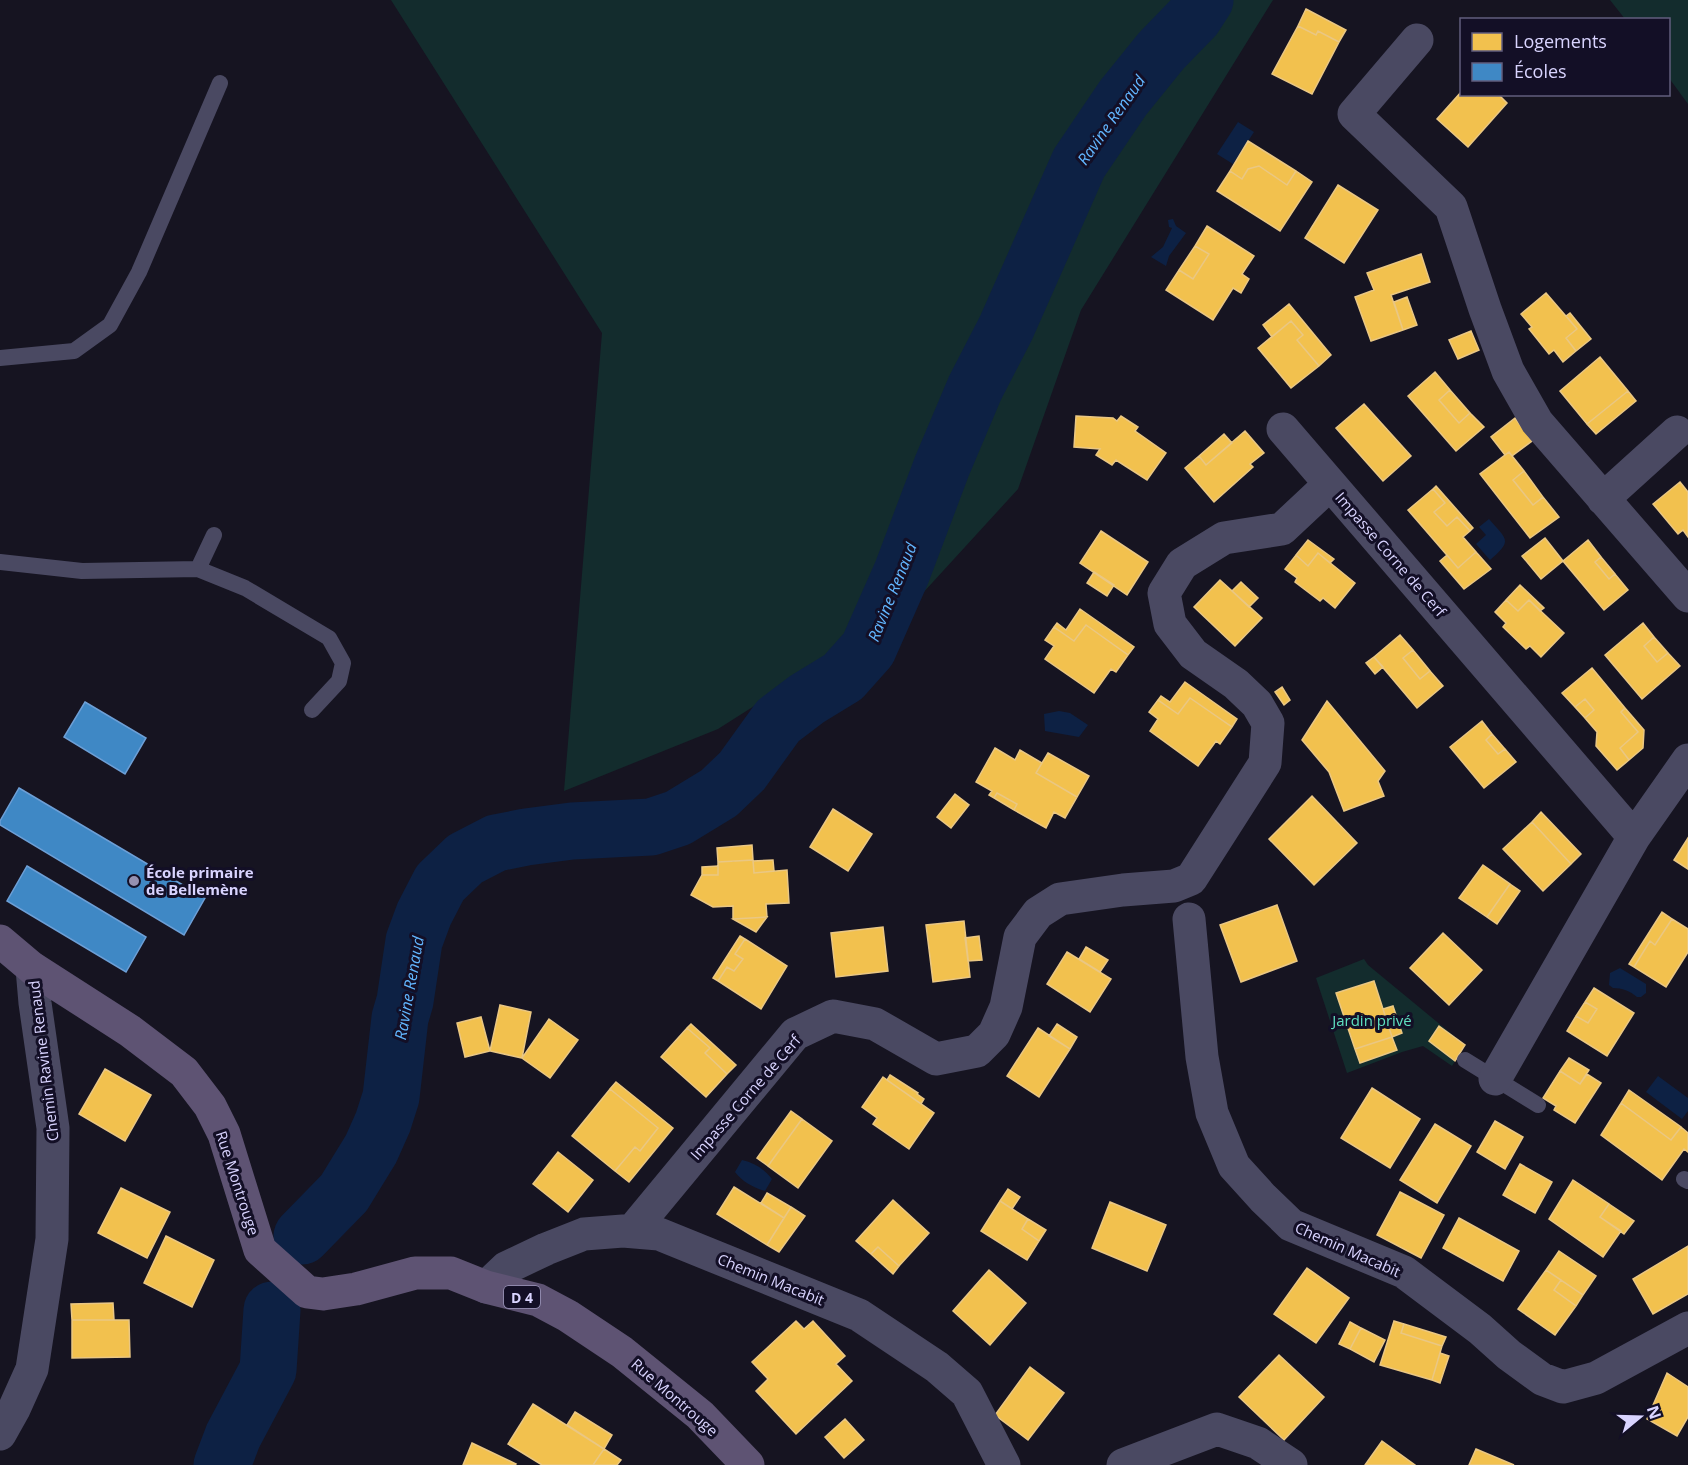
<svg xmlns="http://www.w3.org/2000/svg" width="1688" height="1465" font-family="'Open Sans',sans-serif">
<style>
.green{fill:#132c2d}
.water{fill:#0d2144}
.homes{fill:#f2c14e;stroke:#eac783;stroke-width:1.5}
.schools{fill:#3f88c5;stroke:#6d9fd6;stroke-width:1.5}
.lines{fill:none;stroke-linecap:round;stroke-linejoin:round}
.river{stroke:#0d2144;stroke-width:57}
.service{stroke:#4a4962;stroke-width:16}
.minor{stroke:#4a4962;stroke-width:33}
.primary{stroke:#5e5373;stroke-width:33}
.poi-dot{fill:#9591b1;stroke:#130f26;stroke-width:2}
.labels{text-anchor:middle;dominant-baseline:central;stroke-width:6;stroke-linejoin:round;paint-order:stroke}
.shield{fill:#130f26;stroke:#9e99be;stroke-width:1.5}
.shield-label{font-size:14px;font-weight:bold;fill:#d9d4ff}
.street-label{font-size:15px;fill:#d9d4ff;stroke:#130f26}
.poi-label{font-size:15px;font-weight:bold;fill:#d9d4ff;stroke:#130f26;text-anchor:start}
.park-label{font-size:15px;fill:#5fe0c0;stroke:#130f26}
.water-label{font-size:16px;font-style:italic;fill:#62b6ff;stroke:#130f26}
</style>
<rect width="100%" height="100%" fill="#161421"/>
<path class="green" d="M391 0H1273L1081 310 1018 489 911 606 718 729 564 791 602 333Z
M1610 0H1688V104L1669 78 1668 20 1625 19Z
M1364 959 1368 965 1465 1045 1452 1066 1423 1046 1402 1052 1347 1073 1316 978Z"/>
<path class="water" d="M1238 122 1254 132 1233 164 1217 154Z
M1173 219 1176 226 1186 233 1169 256 1166 266 1151 257 1163 247 1172 228 1169 227 1168 220Z
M1489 519C1507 540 1513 540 1490 560L1476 544 1486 535 1479 527Z
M1059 711 1070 713 1088 725 1079 737 1045 731 1044 714Z
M1620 968 1646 984V993L1641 997H1637C1630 991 1622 988 1613 988L1609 985 1610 973Z
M1658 1076 1688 1098V1111L1682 1119 1646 1092Z
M742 1160C755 1163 764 1169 772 1179L765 1191C752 1187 743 1182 735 1172Z"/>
<path class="homes" d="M1306 9 1346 30 1339 42 1318 31 1316 35 1298 26Z
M1298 26 1316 35 1318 31 1339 42 1312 94 1272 74Z
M1462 91V94H1498L1507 103 1468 147 1437 119Z
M1248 141 1296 171 1287 185 1259 166 1248 169 1242 179 1230 171Z
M1259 166 1287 185 1296 171 1312 182 1280 231 1217 191 1230 171 1242 179 1248 169Z
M1338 185 1378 210 1344 263 1305 238Z
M1207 226 1254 256 1242 274 1249 279 1241 293 1233 288 1213 320 1166 290 1179 270 1193 279 1209 254 1195 246Z
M1195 246 1209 254 1193 279 1179 270Z
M1421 254 1430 282 1391 295 1403 330 1371 341 1355 297 1374 290 1367 273Z
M1546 293 1577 329 1566 338 1576 351 1563 362 1554 350 1549 354 1529 329 1532 327 1521 314Z
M1407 297 1417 325 1403 330 1394 302Z
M1289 304 1331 355 1319 366 1297 340 1303 335 1291 321 1272 337 1263 325Z
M1570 313 1591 339 1576 351 1566 338 1577 329 1566 316Z
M1291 321 1303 335 1297 340 1319 366 1291 388 1258 348Z
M1471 331 1479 350 1458 359 1449 340Z
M1600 357 1628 391 1587 424 1560 391Z
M1435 372 1450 390 1439 400 1459 423 1470 413 1484 427 1456 451 1408 396Z
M1450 390 1470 413 1459 423 1439 400Z
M1628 391 1636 401 1596 434 1587 424Z
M1364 404 1411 456 1383 481 1336 428Z
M1076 416 1113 418 1117 421 1121 416 1138 427 1135 431 1166 453 1147 480 1116 460 1112 465 1096 455 1100 449 1074 447Z
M1515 418 1532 441 1512 456 1509 452 1505 455 1491 437Z
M1245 431 1264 453 1250 464 1253 467 1214 502 1185 468 1199 456 1206 465Z
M1224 434 1232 443 1206 465 1199 456Z
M1509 452 1524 471 1513 480 1533 505 1543 497 1559 517 1530 538 1480 474Z
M1524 471 1543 497 1533 505 1513 480Z
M1680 482 1688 492V537L1683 530 1678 534 1653 504Z
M1436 486 1473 528 1470 531 1457 517 1447 526 1434 512 1445 503 1433 489Z
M1433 489 1445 503 1434 512 1447 526 1457 517 1470 531 1463 537 1476 552 1458 568 1408 510Z
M1101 531 1148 562 1127 595 1080 563Z
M1545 538 1563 561 1541 579 1522 556Z
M1308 540 1334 559 1330 563 1318 553 1308 566 1296 555Z
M1588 540 1601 557 1595 562 1609 579 1615 574 1628 590 1604 610 1563 561Z
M1476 552 1491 569 1464 589 1440 561 1447 555 1458 568Z
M1318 553 1355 583 1335 608 1323 598 1320 601 1295 582 1297 578 1285 569 1296 555 1308 566Z
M1601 557 1615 574 1609 579 1595 562Z
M1094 572 1114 585 1107 596 1087 583Z
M1220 580 1262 618 1235 646 1194 607Z
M1241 582 1258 598 1249 607 1232 591Z
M1520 585 1544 608 1540 611 1529 600 1518 611 1506 600Z
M1506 600 1518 611 1529 600 1564 633 1541 657 1530 646 1526 649 1503 627 1506 623 1495 612Z
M1080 609 1134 647 1128 655 1086 625 1074 641 1054 627 1057 623 1066 630Z
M1643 623 1654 637 1644 646 1657 662 1668 653 1680 666 1642 699 1605 655Z
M1086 625 1128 655 1116 672 1111 669 1094 693 1045 659 1054 646 1045 640 1054 627 1074 641Z
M1400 635 1413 650 1403 658 1420 679 1430 671 1443 686 1417 708 1374 657Z
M1654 637 1668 653 1657 662 1644 646Z
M1413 650 1430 671 1420 679 1403 658Z
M1374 657 1383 667 1375 674 1366 663Z
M1592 668 1625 708 1621 712 1638 732 1620 748 1629 760 1617 770 1596 746 1597 732 1585 718 1594 710 1585 699 1575 707 1562 693Z
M1185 682 1237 719 1232 727 1190 698 1178 714 1158 700 1161 696 1170 702Z
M1282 687 1290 700 1284 705 1275 692Z
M1190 698 1232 727 1220 744 1216 741 1198 766 1150 731 1158 719 1149 712 1158 700 1178 714Z
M1585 699 1594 710 1585 718 1575 707Z
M1327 701 1385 771 1378 781 1384 796 1344 811 1329 772 1302 740Z
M1625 708 1644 730 1643 748 1629 760 1620 748 1638 732 1621 712Z
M1482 721 1492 734 1486 740 1498 754 1505 749 1516 762 1484 788 1450 747Z
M1492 734 1505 749 1498 754 1486 740Z
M995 748 1015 760 1020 750 1042 763 1036 773 1077 797 1065 818 1054 812 1046 828 1014 810 1017 804 997 793 994 798 989 795 992 791 976 782Z
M1048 753 1089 776 1077 797 1036 773Z
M997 793 1017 804 1014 810 994 798Z
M955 794 969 805 951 828 937 817Z
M1312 796 1357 843 1314 885 1269 839Z
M833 809 872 834 848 871 810 847Z
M1541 812 1581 854 1571 864 1532 822Z
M1532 822 1571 864 1543 891 1503 849Z
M1688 838V869L1674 860Z
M752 845 753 860 718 862 717 848Z
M753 860 754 873 787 870 789 903 766 904 767 917 733 919V906L713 907 691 895 702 875H718V862Z
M773 860 774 871 754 873 753 861Z
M1483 865 1510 884 1487 917 1459 898Z
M718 866V875H702V867Z
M1510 884 1520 891 1497 924 1487 917Z
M1277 905 1297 961 1241 982 1220 925Z
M1662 912 1672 919 1655 945 1650 941 1634 967 1629 964Z
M767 917 756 932 733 919Z
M1672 919 1688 929V952L1666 987 1634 967 1650 941 1655 945Z
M964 921 970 977 933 982 926 925Z
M883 927 888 971 836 977 831 933Z
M1443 933 1482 970 1449 1005 1410 968Z
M740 936 745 939 735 954 743 959 734 971 727 967 718 981 713 978Z
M979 936 982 960 968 961 965 938Z
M745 939 787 966 761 1009 718 981 727 967 734 971 743 959 735 954Z
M1086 947 1108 960 1100 972 1079 959Z
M1067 952 1111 979 1090 1012 1047 984Z
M1374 981 1392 1037 1355 1049 1336 993Z
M1594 988 1634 1013 1607 1056 1567 1031 1576 1016 1588 1023 1597 1009 1585 1002Z
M1585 1002 1597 1009 1588 1023 1576 1016Z
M500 1005 531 1012 522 1058 490 1051Z
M1393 1006 1402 1033 1392 1037 1383 1009Z
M481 1017 490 1051 465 1057 457 1023Z
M549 1019 578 1040 550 1078 522 1058Z
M691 1024 736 1065 727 1074 705 1053 710 1048 687 1028Z
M1057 1024 1077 1037 1070 1049 1049 1036Z
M1439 1026 1465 1045 1455 1061 1429 1041Z
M687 1028 710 1048 705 1053 727 1074 706 1097 661 1057Z
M1038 1028 1070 1049 1039 1097 1007 1076Z
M1392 1037 1397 1050 1360 1063 1355 1049Z
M1569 1058 1589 1070 1580 1084 1560 1071Z
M105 1069 151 1095 125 1141 79 1114Z
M1560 1071 1580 1084 1587 1074 1601 1083 1575 1123 1554 1110 1556 1106 1543 1098Z
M890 1075 918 1093 917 1094 924 1099 921 1104 887 1080Z
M883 1077 934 1113 909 1149 873 1124 877 1118 862 1107Z
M616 1082 673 1128 629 1182 615 1171 635 1147 640 1151 658 1128 610 1089Z
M1372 1088 1420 1119 1390 1168 1341 1138Z
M610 1089 658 1128 640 1151 635 1147 615 1171 572 1136Z
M1629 1090 1681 1127 1671 1140 1621 1103Z
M1621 1103 1671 1140 1681 1127 1688 1133V1152L1684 1149 1662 1180 1601 1135Z
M791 1111 802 1119 768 1166 757 1158Z
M802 1119 832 1141 798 1188 768 1166Z
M1495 1121 1523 1137 1505 1169 1477 1152Z
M1435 1124 1471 1146 1437 1203 1400 1180Z
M558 1152 593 1180 568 1212 533 1184Z
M1520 1164 1552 1182 1535 1213 1503 1195Z
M1573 1180 1609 1204 1600 1217 1621 1231 1603 1257 1549 1219Z
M734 1187 784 1218 767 1245 717 1214Z
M121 1188 170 1212 147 1258 98 1233Z
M1008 1189 1020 1197 1012 1209 1000 1201Z
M1400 1192 1444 1215 1421 1258 1377 1235Z
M767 1193 791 1207 784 1218 761 1203Z
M893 1200 929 1233 899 1266 878 1247 871 1254 856 1241Z
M1000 1201 1028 1219 1022 1229 1039 1241 1027 1260 981 1231Z
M1110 1202 1166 1225 1147 1271 1092 1248Z
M1609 1204 1634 1221 1624 1234 1600 1217Z
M791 1207 805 1216 779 1252 767 1245Z
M1459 1218 1519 1251 1503 1281 1443 1248Z
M1028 1219 1046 1230 1039 1241 1022 1229Z
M166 1236 214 1260 192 1307 144 1283Z
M1688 1246V1294L1653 1314 1633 1279Z
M878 1247 899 1266 893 1274 871 1254Z
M1559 1251 1596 1276 1583 1295 1546 1270Z
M1307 1268 1349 1298 1316 1343 1274 1314Z
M989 1270 1026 1303 990 1345 953 1311Z
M1546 1270 1561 1280 1554 1290 1576 1306 1555 1335 1518 1309Z
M1561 1280 1583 1295 1576 1306 1554 1290Z
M113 1303 114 1320H72L71 1304Z
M72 1320H129L130 1357 72 1358Z
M796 1321 804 1329 813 1321 845 1356 836 1364 852 1381 796 1434 756 1391 768 1379 752 1362Z
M1394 1321 1404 1324 1401 1333 1442 1346 1432 1380 1380 1365Z
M1350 1322 1361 1328 1350 1349 1339 1344Z
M1404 1324 1446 1337 1442 1346 1401 1333Z
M1361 1328 1385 1340 1374 1362 1350 1349Z
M1440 1353 1449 1356 1440 1383 1432 1380Z
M1279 1355 1324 1397 1284 1440 1239 1397Z
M1030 1367 1064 1393 1028 1440 995 1415Z
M1667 1373 1688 1387V1417L1677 1436 1647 1419Z
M533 1404 604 1449 593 1465H542L508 1444Z
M575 1412 612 1435 604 1449 567 1425Z
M845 1419 864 1440 844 1458 825 1437Z
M1382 1441 1415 1465H1365Z
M472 1443 516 1464 515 1465H463Z
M604 1449 621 1460 617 1465H593Z
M1476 1449 1514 1465H1469Z"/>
<path class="schools" d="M85 702 146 738 125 774 64 737Z
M19 788 205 898 184 935 0 825V821Z
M27 866 146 937 126 972 7 901Z"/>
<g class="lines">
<path class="river" d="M302 1236 344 1193 371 1149 383 1122 391 1097 400 1018 405 1001 414 941 424 914 440 883 465 859 496 843 526 837 572 831 651 827 678 818 719 793 742 771 778 721 807 699 843 677 868 649 902 572 942 466 975 388 1006 328 1079 163 1123 98 1161 51 1194 17 1205 0
M222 1465 233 1436 268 1370 272 1310"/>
<path class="service" d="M0 358 74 351 110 325 139 272 220 83
M0 562 82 571 198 569 245 588 329 638 343 663 339 681 312 710
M198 569 214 535
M1465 1060 1538 1105
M1684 1179 1688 1181"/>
<path class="minor" d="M1417 40 1354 114 1451 207 1485 309 1508 371 1537 422 1688 596
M1283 429 1634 837
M1603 499 1677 432
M1189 919 1202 1057 1212 1113 1234 1166 1263 1198 1291 1225 1404 1272 1480 1329 1509 1355 1542 1379 1563 1387 1596 1378 1688 1328
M1495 1079 1634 837 1688 760
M632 1231 795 1034 833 1016 875 1024 936 1059 977 1051 994 1034 1006 1007 1020 937 1038 913 1060 899 1123 890 1174 886 1191 879 1265 763 1268 723 1257 704 1236 684 1193 654 1170 624 1164 593 1182 564 1224 538 1282 529 1330 484
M486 1287 506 1268 546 1249 584 1234 623 1231 659 1234 859 1315 937 1367 967 1393 1004 1465
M0 1434 14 1409 32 1369 52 1239 53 1128 35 1003 32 968
M1123 1465 1217 1429 1258 1443 1291 1465"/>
<path class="primary" d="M0 941 32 968 130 1031 184 1072 210 1106 224 1134 260 1250 307 1292 323 1294 356 1289 415 1273H451L486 1287 538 1300 568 1316 622 1352 700 1415 748 1465"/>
</g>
<circle class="poi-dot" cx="134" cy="881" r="6"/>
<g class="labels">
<rect class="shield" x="504" y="1286" width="36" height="22" rx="4.5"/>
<g class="shield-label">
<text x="522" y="1297">D 4</text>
</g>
<g class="street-label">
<text transform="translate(1391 554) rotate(49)">Impasse Corne de Cerf</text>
<text transform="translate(43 1061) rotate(-97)">Chemin Ravine Renaud</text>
<text transform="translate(745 1097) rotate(-49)">Impasse Corne de Cerf</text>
<text transform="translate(238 1183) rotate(72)">Rue Montrouge</text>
<text transform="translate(1348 1249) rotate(24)">Chemin Macabit</text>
<text transform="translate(771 1279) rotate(22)">Chemin Macabit</text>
<text transform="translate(675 1397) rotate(41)">Rue Montrouge</text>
</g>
<g class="poi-label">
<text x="146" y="872">École primaire<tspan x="146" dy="17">de Bellemène</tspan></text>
</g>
<g class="park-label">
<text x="1372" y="1020">Jardin privé</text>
</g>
<g class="water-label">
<text transform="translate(1111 120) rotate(-55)">Ravine Renaud</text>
<text transform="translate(892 592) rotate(-68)">Ravine Renaud</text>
<text transform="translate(409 988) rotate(-80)">Ravine Renaud</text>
</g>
</g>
<rect x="1460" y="18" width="210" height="78" fill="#130f26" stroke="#625e7d" stroke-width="1.5"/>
<rect x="1472" y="33" width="30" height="18" fill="#f2c14e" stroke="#625e7d" stroke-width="1.5"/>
<text x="1514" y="48" font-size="18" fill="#d9d4ff">Logements</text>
<rect x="1472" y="63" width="30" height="18" fill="#3f88c5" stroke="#625e7d" stroke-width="1.5"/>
<text x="1514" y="78" font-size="18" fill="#d9d4ff">Écoles</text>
<g transform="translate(1640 1417) rotate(71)" stroke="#130f26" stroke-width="4.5" paint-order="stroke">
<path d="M0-4.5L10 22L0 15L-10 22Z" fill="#d9d4ff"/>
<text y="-9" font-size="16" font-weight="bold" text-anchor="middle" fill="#d9d4ff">N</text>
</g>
</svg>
